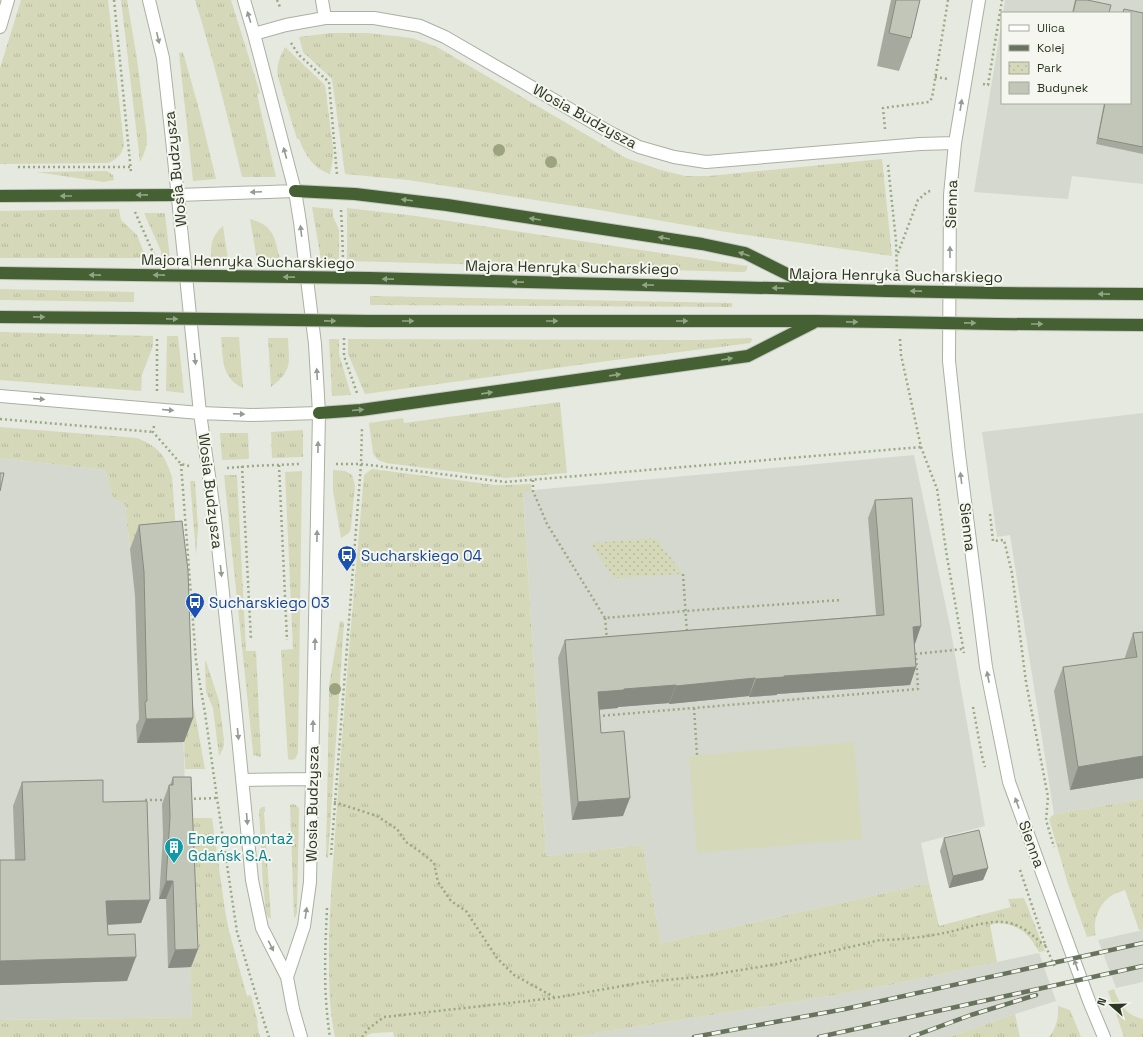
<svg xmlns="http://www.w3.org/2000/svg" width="1143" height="1037" font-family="'Space Grotesk',sans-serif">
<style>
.built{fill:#d5d8ce}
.grass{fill:url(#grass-tufts)}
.park{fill:url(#park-dots)}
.pitch{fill:#d6d8ba}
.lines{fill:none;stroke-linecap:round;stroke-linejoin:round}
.minor-casing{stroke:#aab0a3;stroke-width:14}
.highway-casing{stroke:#c4c7c1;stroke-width:14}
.path{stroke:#98a983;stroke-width:2.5;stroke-dasharray:2 3;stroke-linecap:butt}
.minor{stroke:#fff;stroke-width:12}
.highway{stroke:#456032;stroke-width:12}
.rail-casing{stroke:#67735d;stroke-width:4.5}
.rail{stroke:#f4f6ef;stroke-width:3;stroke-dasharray:9;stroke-linecap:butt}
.highway-bridge-casing{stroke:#c4c7c1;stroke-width:14;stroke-linecap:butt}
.highway-bridge{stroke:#456032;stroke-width:12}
.tree{fill:#9ca37f}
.wall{fill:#a6aa9e}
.shaded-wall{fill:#878b81}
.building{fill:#c1c6b8;stroke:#878b81}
.oneway{fill:#969b90}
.oneway2{fill:#94a487}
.labels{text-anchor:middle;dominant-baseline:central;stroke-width:4;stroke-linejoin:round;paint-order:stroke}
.street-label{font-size:15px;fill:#2c3722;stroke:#f4f6ef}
.transit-label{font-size:15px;fill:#164399;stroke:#f4f6ef;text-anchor:start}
.culture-label{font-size:15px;fill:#0d838f;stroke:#f4f6ef;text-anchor:start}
</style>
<defs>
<pattern id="grass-tufts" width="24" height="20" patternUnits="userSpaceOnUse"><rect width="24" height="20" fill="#d6d8ba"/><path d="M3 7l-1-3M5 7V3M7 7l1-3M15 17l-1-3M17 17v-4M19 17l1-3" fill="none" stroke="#b8baa0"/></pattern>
<pattern id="park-dots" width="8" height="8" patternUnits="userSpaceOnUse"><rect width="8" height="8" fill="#d6d8ba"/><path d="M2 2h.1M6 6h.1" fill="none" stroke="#b8baa0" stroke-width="1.8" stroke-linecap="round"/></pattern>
</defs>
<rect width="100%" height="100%" fill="#e6e9df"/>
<path class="built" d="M1005 0H1143V184L1072 176 1068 199 974 192 1002 20V103H1130V13H1003Z
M1143 413V799L1054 814 1010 535 997 537 982 432Z
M914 455 950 626 985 826 921 843 929 883 661 943 643 845 546 856 523 491Z
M0 458 105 470 113 498 125 505 130 549 179 595 192 1017 0 1020Z
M1143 930V982L1116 988 1098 940Z
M1039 953 1056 1001 1015 1014 950 1037H573L812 999 895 984Z"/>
<path class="grass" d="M21 0H108L124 145C122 155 117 159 108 163L0 164V68Z
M121 0H127L137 59 147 137C147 146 145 153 140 162Z
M195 0H231L260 93 257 94 276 177H242C228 117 213 58 195 0Z
M331 33H367L412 38 437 47 626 158 661 170 685 176H709L882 159 892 256 726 232 593 209 440 185 408 180 345 174 332 79 303 52 299 37Z
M285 47 325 85 333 148V159L330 174C313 168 305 155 299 139H297L278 77C276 65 280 57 285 47Z
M183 52 200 113 216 179 193 181 179 53Z
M107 171 113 175 114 180 104 182 36 172Z
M312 207 333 209V216L339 230V260H321Z
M347 208 416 216 747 266V269L745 272H741L347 261Z
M119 209 121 220 137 235 146 258H0V211Z
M144 213H165L170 259 162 258 161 251Z
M250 219C274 225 275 238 280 260H257Z
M223 226 228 259H212C209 246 213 234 223 226Z
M0 289 134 292V302L0 300Z
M370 296 732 303V307L370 305Z
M0 332 153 336V346L142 375 141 391 0 380Z
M167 336H178L184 393 166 391Z
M221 337H239L243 388C221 378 223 358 221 337Z
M268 338H288C289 363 293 370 271 387Z
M751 338 752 340 750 343 736 345 615 360 365 394 348 354V339L700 340Z
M329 339H339V354L351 395 332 396Z
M560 402 567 473 506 478 386 463 378 460 373 453 369 423 403 418 404 423Z
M0 427 137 438C159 447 165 455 172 477L188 692 194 708 205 769H185L179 595 174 545 130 549 125 505 113 498 105 470 0 458Z
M303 430V457L272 458 271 432Z
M220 433H248L249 459 222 460Z
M372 469 495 485H505L530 484 532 491 523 492 546 856 643 845 661 943 929 883 939 926 1011 907 1008 899 1024 898 1045 951 1039 952C1036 947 1033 942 1030 938 1022 927 1003 920 990 925L997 962 895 984 812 999 573 1037H394L393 1032 374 1033 370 1034 366 1037H335C329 1010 329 983 329 956 329 910 333 865 336 820 344 705 354 590 364 475Z
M333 470 345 471 352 475 355 485 351 528 349 533 341 538 333 491Z
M302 471 298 753 295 759 291 760 288 759 281 650 293 649 285 472Z
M224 475H237L246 651H256L261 757 253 755V752Z
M190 481H195L198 529 196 555Z
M340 621 344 622 328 858 326 857 329 697V686Z
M206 661 219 701 224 740 223 749 219 756 213 708 206 692 205 662Z
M1143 799V930H1139L1125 890C1121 892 1115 893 1111 896 1099 904 1092 921 1096 935L1087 937 1068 884 1049 819 1054 814Z
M294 804 298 807 299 809 297 912 296 916 294 918 290 805Z
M262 807H265V812H264L271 919 268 917 266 913 263 885 259 810Z
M185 818H212L225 910 229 931 247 996 251 995 258 1023 257 1024 260 1037H0V1020L192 1017Z
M1114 989C1119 1004 1127 1016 1143 1019V1037H1124L1108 991Z
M1058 1006 1070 1010 1081 1037H1049C1056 1029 1059 1017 1058 1006Z
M1015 1014 1020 1037H950L953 1036Z"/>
<path class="park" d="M656 538 683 574 613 578 591 543Z"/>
<path class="pitch" d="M854 742 862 839 697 853 689 756Z"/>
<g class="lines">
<defs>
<path id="minor" d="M149 0 163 58 171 130 200 413 215 518 234 696 252 880 262 928 287 977 293 1009 301 1037
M244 0 254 34 295 191 300 222 315 344 319 413 310 882 304 926 287 977
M322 0 325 18
M979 0 955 143 950 195 949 361 959 454 986 667 1009 782 1089 1001 1104 1037
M0 27 8 0
M254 34 286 25 325 18H374L420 26 445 37 611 133 639 147 674 157 706 162 920 144 955 143
M178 195 295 191
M0 396 200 413 251 415 319 413
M243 780 312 779"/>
<path id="highway" d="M295 191 355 194 447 205 702 244 745 253 817 289
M0 196 178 195
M0 273 134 275
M369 278 887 291
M997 293 1143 294
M0 317 133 318
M369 321H816L889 322
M998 324 1143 325
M319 413 361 410 748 356 813 323"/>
</defs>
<use href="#minor" class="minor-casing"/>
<use href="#highway" class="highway-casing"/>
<path class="path" d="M114 0 131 172
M277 0 280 7
M291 43 299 55 329 82 337 175
M935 77 949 79
M983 84 988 85 1002 0
M885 129 883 108 929 102 932 98 948 0
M888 165 896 241 897 274
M18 167H130
M341 210 342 228 343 259
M135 212 155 257
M898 253 918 200 927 192 933 190
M344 338V356L357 393
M900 339 901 355 921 447 937 489 947 557 964 653
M157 391V336
M0 419 153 432
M154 426 153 432 181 464 189 466
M181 464 196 661 205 713 217 798 237 932 264 1022 269 1037
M336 464H361L505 482 921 447
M279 465 287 640
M242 466 251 640
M227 468 253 466 299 464
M533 480V491L547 524 605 618 686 611 841 600
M990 514 993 541 1004 540 1012 573 1026 682 1048 797 1046 820 1054 847
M683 574 687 633
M605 618 607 640
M915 654 963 649
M973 707 982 756 985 767
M694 708 697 755
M599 717V716L918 689 916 654
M189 799 217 798
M145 800H166
M334 802 377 816 397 829 406 842 422 853 434 863 438 882 451 901 466 911 497 958 514 975 554 997
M331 855 361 464 362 427
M1020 870 1046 947 1055 967
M327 908C325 952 323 993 330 1037
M362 1037 368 1029 384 1017 554 998 645 982 698 977 777 964 880 940C899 940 925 937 944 933 966 929 991 917 1013 924 1027 928 1035 939 1046 946"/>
<use href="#minor" class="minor"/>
<use href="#highway" class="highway"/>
<defs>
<path id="rail" d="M694 1037 845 1009 1143 943
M819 1037 1143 966
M911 1037 971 1015 1036 995"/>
</defs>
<use href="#rail" class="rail-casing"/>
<use href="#rail" class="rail"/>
<defs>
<path id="highway-bridge" d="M134 275 369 278
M887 291 997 293
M133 318 369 321
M889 322 998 324"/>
</defs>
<use href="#highway-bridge" class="highway-bridge-casing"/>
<use href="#highway-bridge" class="highway-bridge"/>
</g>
<g class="tree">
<circle cx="499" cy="150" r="6"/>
<circle cx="551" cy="162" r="6"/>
<circle cx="335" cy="689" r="6"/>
</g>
<path class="wall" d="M891 0H920L911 38 899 71 877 66Z
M1075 0H1087L1109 13H1072Z
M1124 9 1143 13V154L1096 144 1104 103H1130V13H1122Z
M875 500 921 626 914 644 916 667 910 685 777 694V695L749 697V696L669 704V703L618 707V708L599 710 601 733 623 816 572 820 558 658 565 640 876 615 868 518Z
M139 525 193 718 184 742 137 743 136 725 139 719 135 596 130 549Z
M1143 632V778L1070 790 1054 691 1063 667 1125 659V657L1133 633Z
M173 777 198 949 191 967 168 968 166 899H159L163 836 162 804 169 785H170Z
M22 782 103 802 150 900 141 923 107 925 108 935 127 981 0 985V860H15L13 806Z
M944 838 988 868 983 880 949 888 940 851Z"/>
<path class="shaded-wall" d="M921 626 915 644 906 645 913 627Z
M916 667 910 685 777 694V695L749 697 756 679 784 676Z
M755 678 749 696 669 704 676 686Z
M676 685 669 703 618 707V708L591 710 598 692 624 689Z
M193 718 184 742 137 743 146 719Z
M1143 756V778L1070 790 1078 767Z
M630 798 623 816 572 820 578 802Z
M988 868 983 880 949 888 953 876Z
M166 881H173L166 899H159Z
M150 900 141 923 98 925 106 901Z
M198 949 191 967 168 968 175 950Z
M136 957 127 981 0 985V961Z"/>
<path class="building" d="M896 0H920L911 38 889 33Z
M1076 0H1087L1111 5 1109 13H1073Z
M1124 9 1143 13V147L1098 138 1105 103H1130V13H1123Z
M0 473H4L0 491Z
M912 498 921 626 913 627 916 667 784 676V677L756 679 755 678 676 686V685L624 689V690L598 692 601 733 624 731 630 798 578 802 565 640 884 615 875 500Z
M182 521 188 571 193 718 146 719 145 702 147 701 144 572 139 525Z
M1143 632V756L1078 767 1063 667 1137 657 1133 633Z
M173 777H191L198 949 175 950 173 881H166L170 817 169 785H173Z
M103 780V802L147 801 150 900 106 901 108 935 135 934 136 957 0 961V860H25L22 782Z
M979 830 988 868 953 876 944 838Z"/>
<defs><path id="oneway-solid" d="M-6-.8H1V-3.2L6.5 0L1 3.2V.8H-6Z"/></defs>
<g class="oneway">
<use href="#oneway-solid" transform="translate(249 17) rotate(-107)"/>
<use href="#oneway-solid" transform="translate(158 38) rotate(77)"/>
<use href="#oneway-solid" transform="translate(961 105) rotate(-81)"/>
<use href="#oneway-solid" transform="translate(285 153) rotate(-105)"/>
<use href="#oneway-solid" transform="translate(256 192) rotate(178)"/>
<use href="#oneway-solid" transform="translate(301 231) rotate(-97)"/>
<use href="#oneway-solid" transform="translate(950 252) rotate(-90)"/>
<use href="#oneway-solid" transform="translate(195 359) rotate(84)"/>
<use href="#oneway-solid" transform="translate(317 374) rotate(-93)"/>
<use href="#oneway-solid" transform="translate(39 399) rotate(5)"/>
<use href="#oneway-solid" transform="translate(168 410) rotate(5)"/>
<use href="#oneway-solid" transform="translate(239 414) rotate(2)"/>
<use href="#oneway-solid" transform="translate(318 447) rotate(-89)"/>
<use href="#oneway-solid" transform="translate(961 478) rotate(-97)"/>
<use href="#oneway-solid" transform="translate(317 536) rotate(-89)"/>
<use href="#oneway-solid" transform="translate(221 571) rotate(84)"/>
<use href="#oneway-solid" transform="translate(315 644) rotate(-89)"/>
<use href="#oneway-solid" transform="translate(988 677) rotate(-101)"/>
<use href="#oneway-solid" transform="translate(313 726) rotate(-89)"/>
<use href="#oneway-solid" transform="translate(238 734) rotate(84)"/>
<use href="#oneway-solid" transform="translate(1017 803) rotate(-110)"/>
<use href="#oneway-solid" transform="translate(247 819) rotate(85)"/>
<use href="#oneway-solid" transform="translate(306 913) rotate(-82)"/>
<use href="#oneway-solid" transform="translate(271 946) rotate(63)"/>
<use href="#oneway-solid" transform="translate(1076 965) rotate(-110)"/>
</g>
<g class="oneway2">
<use href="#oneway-solid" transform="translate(142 195) rotate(179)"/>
<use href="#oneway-solid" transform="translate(66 196) rotate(180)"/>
<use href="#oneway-solid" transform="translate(407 200) rotate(-173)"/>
<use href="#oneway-solid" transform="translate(535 219) rotate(-171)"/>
<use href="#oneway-solid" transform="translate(664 238) rotate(-171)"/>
<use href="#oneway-solid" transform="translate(744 254) rotate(-161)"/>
<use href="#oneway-solid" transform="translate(95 275) rotate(-179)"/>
<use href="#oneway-solid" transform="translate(159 275) rotate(-179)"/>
<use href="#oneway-solid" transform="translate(289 277) rotate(-179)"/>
<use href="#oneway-solid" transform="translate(388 279) rotate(-179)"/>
<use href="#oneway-solid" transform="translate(518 282) rotate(-179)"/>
<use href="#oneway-solid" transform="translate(648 285) rotate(-179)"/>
<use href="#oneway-solid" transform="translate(778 288) rotate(-179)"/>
<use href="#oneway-solid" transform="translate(916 291) rotate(-179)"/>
<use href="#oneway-solid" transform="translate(1104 294) rotate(-179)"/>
<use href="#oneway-solid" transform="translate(39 317) rotate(1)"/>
<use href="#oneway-solid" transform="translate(172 319) rotate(1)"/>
<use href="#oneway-solid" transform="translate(330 321) rotate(1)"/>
<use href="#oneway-solid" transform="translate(408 321)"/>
<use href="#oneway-solid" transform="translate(552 321)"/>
<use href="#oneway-solid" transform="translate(682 321)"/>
<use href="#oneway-solid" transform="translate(852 322) rotate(1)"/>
<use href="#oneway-solid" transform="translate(970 323) rotate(1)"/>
<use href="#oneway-solid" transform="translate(1037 324)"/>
<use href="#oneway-solid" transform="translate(727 359) rotate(-9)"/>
<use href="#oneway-solid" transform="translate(615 375) rotate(-8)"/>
<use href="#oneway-solid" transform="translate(487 393) rotate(-8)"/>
<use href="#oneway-solid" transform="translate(358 410) rotate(-5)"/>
</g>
<defs>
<symbol id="bus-pin" viewBox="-11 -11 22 30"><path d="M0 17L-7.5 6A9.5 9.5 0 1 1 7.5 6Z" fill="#1a4fb4" stroke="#f4f6ef"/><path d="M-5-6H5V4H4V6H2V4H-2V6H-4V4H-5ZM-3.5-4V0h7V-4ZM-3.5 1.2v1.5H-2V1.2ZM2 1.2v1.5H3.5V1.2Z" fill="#fff"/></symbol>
<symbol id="building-pin" viewBox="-11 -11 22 30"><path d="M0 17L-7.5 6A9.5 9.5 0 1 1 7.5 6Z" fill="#0f9aa8" stroke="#f4f6ef"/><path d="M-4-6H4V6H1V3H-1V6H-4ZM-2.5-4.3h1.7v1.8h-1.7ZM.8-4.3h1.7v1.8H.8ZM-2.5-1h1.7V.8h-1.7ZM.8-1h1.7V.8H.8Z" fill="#fff"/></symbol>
</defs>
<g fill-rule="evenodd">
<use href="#bus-pin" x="336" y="544" width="22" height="30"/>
<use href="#bus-pin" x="184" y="591" width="22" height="30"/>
<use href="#building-pin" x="163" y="836" width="22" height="30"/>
</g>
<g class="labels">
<g class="street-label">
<text transform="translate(585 116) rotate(29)">Wosia Budzysza</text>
<text transform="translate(175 169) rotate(-96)">Wosia Budzysza</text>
<text transform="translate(951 204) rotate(-88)">Sienna</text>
<text transform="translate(248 261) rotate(1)">Majora Henryka Sucharskiego</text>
<text transform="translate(572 267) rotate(1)">Majora Henryka Sucharskiego</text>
<text transform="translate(896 275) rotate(1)">Majora Henryka Sucharskiego</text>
<text transform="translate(211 491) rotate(83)">Wosia Budzysza</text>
<text transform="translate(968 527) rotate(83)">Sienna</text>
<text transform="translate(312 804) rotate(-89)">Wosia Budzysza</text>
<text transform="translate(1032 844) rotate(70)">Sienna</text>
</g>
<g class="transit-label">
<text x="361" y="555">Sucharskiego 04</text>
<text x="209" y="602">Sucharskiego 03</text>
</g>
<g class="culture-label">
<text x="188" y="838">Energomontaż<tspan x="188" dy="17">Gdańsk S.A.</tspan></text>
</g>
</g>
<rect x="1001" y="12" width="130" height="92" fill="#f4f6ef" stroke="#a4aa9d"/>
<rect x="1009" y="25" width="20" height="6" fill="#ffffff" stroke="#a4aa9d"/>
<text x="1037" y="32" font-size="12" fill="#2c3722">Ulica</text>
<rect x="1009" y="45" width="20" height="6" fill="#67735d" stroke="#a4aa9d"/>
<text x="1037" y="52" font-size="12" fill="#2c3722">Kolej</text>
<rect x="1009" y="62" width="20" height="12" fill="url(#park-dots)" stroke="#a4aa9d"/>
<text x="1037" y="72" font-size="12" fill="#2c3722">Park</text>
<rect x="1009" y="82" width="20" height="12" fill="#c1c6b8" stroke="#a4aa9d"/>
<text x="1037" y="92" font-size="12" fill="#2c3722">Budynek</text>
<g transform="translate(1111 1005) rotate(290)" stroke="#f4f6ef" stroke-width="3" paint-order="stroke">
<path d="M0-3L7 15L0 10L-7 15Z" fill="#2c3722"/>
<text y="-6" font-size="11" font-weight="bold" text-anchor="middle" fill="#2c3722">N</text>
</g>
</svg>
